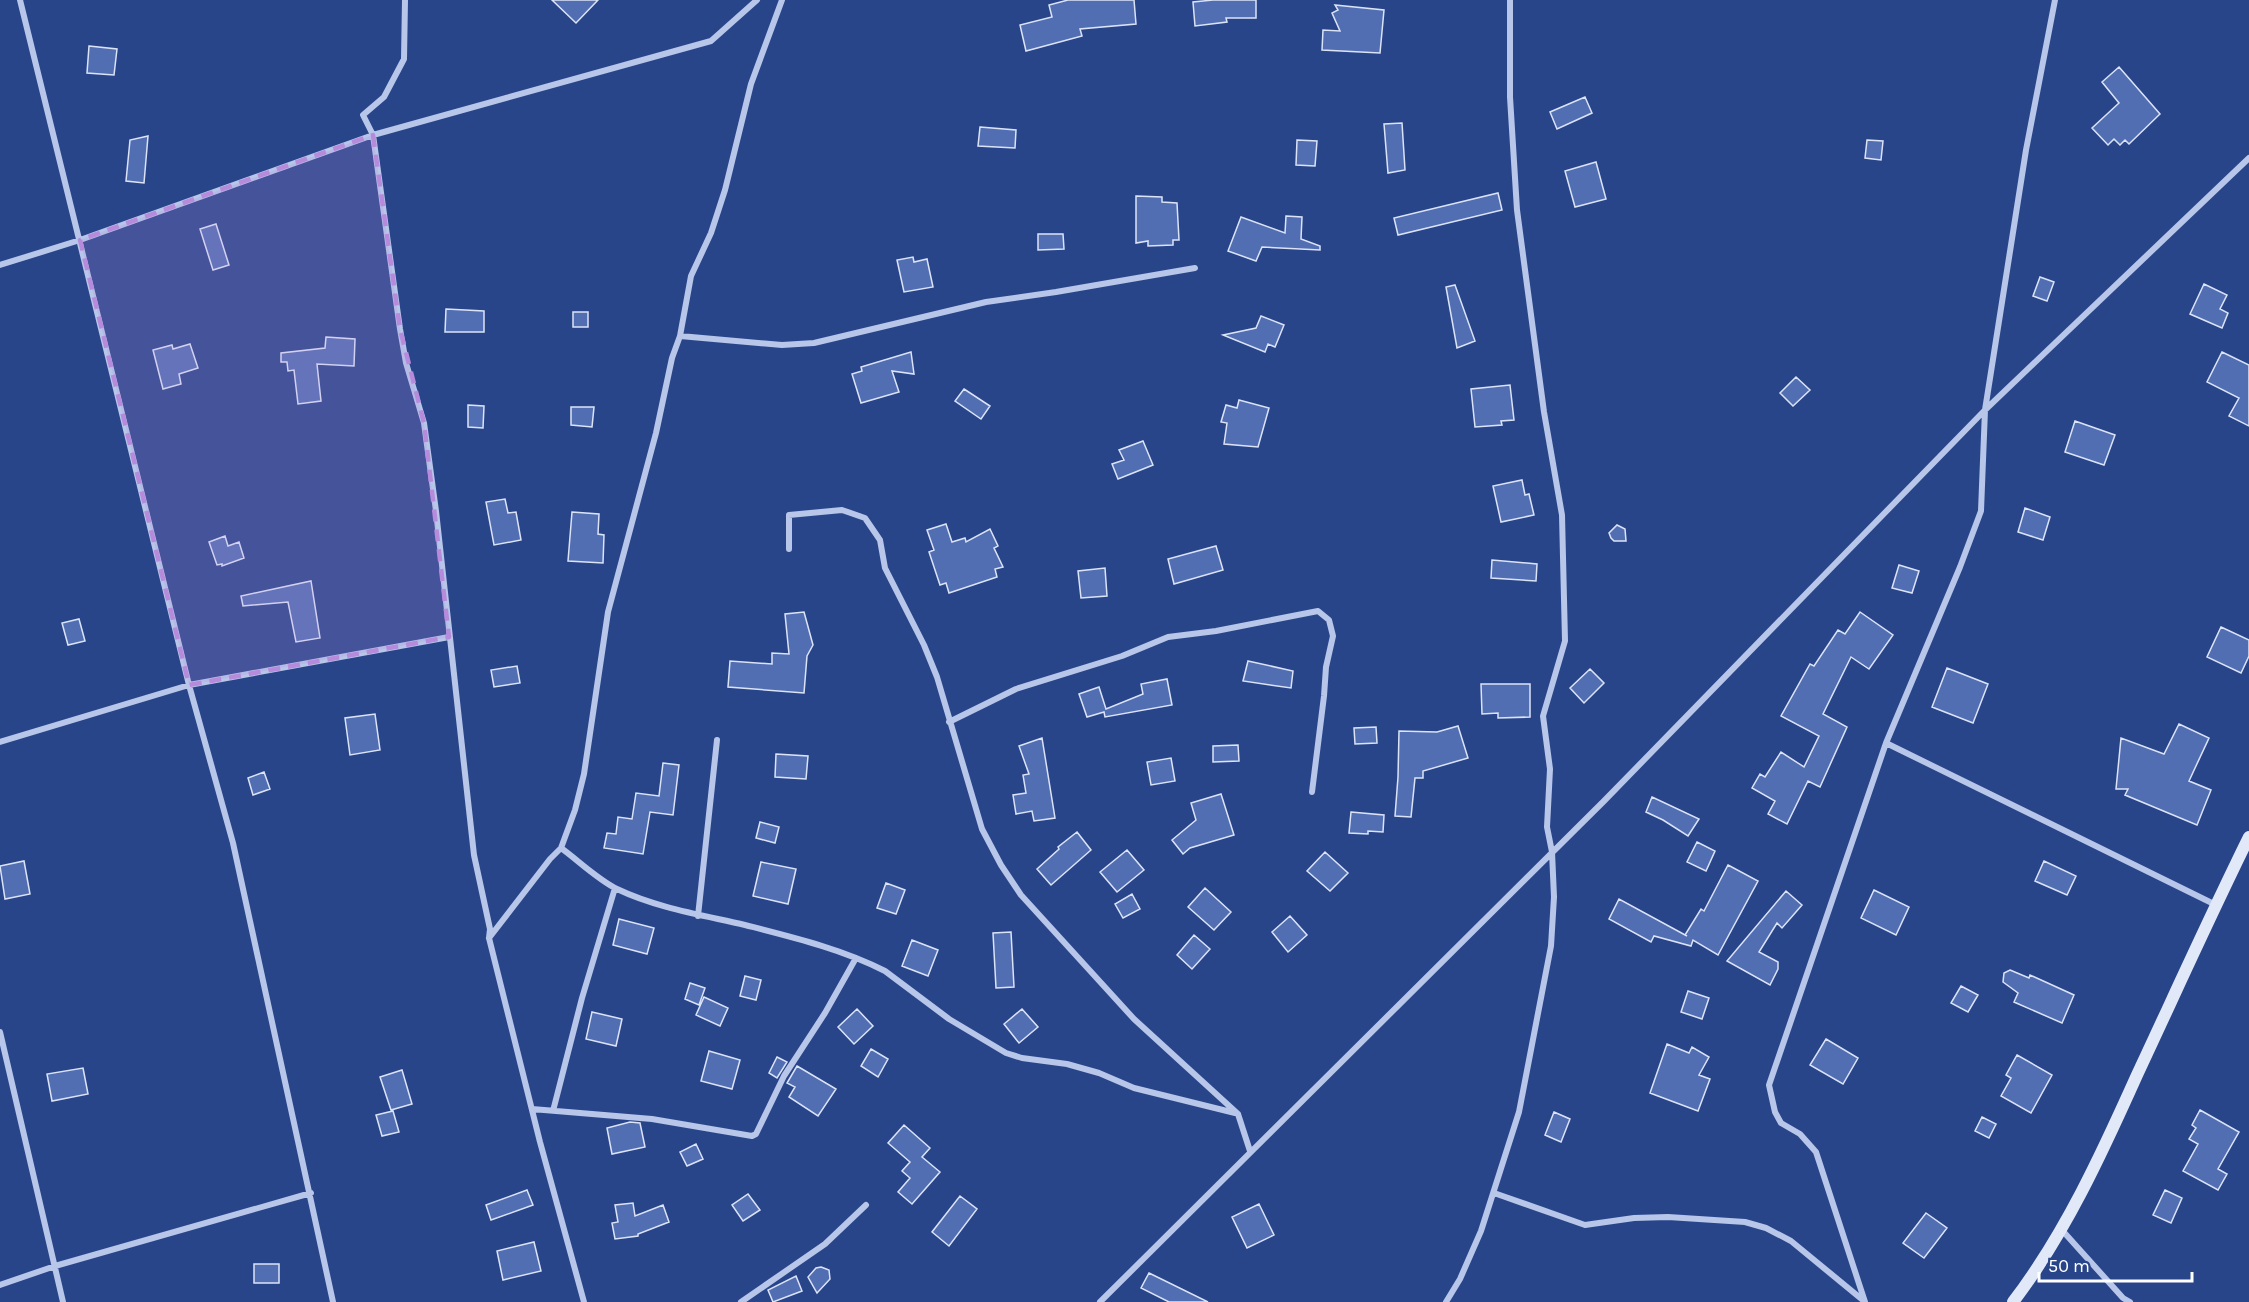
<svg xmlns="http://www.w3.org/2000/svg" width="2249" height="1302" font-family="Karla,sans-serif">
<style>
.building{fill:#526eb2;stroke:#dbe3f7;stroke-width:1.5}
.lines{fill:none;stroke-linecap:round;stroke-linejoin:round}
.street{stroke:#b7c6e9;stroke-width:6}
.secondary{stroke:#e1e8f8;stroke-width:12}
.marked{fill:#b68bdc;fill-opacity:0.2;stroke:#b68bdc;stroke-width:4.5;stroke-dasharray:12 8;stroke-linejoin:round}
</style>
<rect width="100%" height="100%" fill="#29458a"/>
<path class="building" d="M552 0H598L576 23Z
M1068 0H1134L1136 24 1080 29 1082 36 1026 51 1020 25 1052 17 1049 5Z
M1213 0H1256V18H1226L1227 22 1195 26 1193 2Z
M1335 5 1384 10 1380 53 1322 50 1323 30 1340 31 1332 13 1338 10Z
M89 46 117 49 114 75 87 73Z
M2119 67 2160 114 2129 144 2125 140 2120 145 2114 139 2108 145 2092 128 2119 103 2102 82Z
M1585 97 1592 113 1557 129 1550 112Z
M1402 123 1405 170 1388 173 1384 124Z
M980 127 1016 130 1015 148 978 146Z
M148 136 144 183 126 181 130 140Z
M1297 140 1317 141 1315 166 1296 165Z
M1867 140 1883 141 1881 160 1865 158Z
M1596 162 1606 199 1575 207 1565 171Z
M1498 193 1502 210 1398 235 1394 218Z
M1136 196 1162 197V202L1177 203 1179 240H1173V245L1148 246V241L1136 243Z
M1286 216 1302 217 1301 239 1320 246V250L1262 247 1256 261 1228 251 1241 217 1285 233Z
M216 224 229 265 213 270 200 229Z
M1038 234H1063L1064 249 1038 250Z
M913 257 914 262 927 259 933 287 904 292 897 260Z
M2040 277 2054 282 2047 301 2033 296Z
M2204 284 2227 295 2220 309 2228 313 2222 328 2190 314Z
M1455 285 1475 341 1457 348 1446 287Z
M446 309 484 311V332H445Z
M573 312H588V327H573Z
M1261 316 1284 325 1275 347 1268 344 1265 352 1223 335 1256 328Z
M326 337 355 339 354 366 317 364 321 401 298 404 294 370 288 371 287 362H281V353L325 348Z
M190 344 198 368 179 374 181 384 163 389 153 350 172 345 173 349Z
M911 352 914 374 892 371 899 392 861 403 852 374 862 371 861 367Z
M2222 352 2249 365V426L2229 416 2239 398 2207 382Z
M1796 377 1810 390 1793 406 1780 393Z
M1510 385 1514 420 1501 421 1502 425 1475 427 1471 389Z
M964 389 990 406 981 419 955 401Z
M1239 400 1269 408 1258 447 1224 444 1227 423 1221 422 1226 405 1237 408Z
M468 405 484 406 483 428 468 427Z
M571 407H594L592 427 571 425Z
M2075 421 2115 435 2104 465 2065 452Z
M1143 441 1153 465 1118 479 1112 464 1124 460 1119 450Z
M1522 480 1525 495 1529 494 1534 515 1501 522 1493 486Z
M505 499 508 513 516 512 521 540 494 545 486 502Z
M2025 508 2050 517 2043 540 2018 532Z
M572 512 599 514 598 534 604 535 603 563 568 561Z
M946 524 952 542 965 538 966 542 990 529 998 546 994 548 1003 567 995 569 997 577 949 593 946 583 940 585 929 552 934 550 927 530Z
M1617 525 1625 529 1626 541H1614L1611 538 1609 533Z
M225 536 228 546 239 542 244 558 222 566V564L217 565 209 542Z
M1216 546 1223 570 1174 584 1168 559Z
M1492 560 1537 564 1536 581 1491 578Z
M1899 565 1919 571 1912 593 1892 588Z
M1105 568 1107 596 1081 598 1078 571Z
M311 581 320 638 296 642 288 602 243 606 241 596Z
M804 612 813 645 807 656 804 693 728 687 730 661 772 664V653L789 654 785 614Z
M1860 612 1893 635 1869 669 1851 657 1823 714 1847 727 1820 787 1808 781 1787 824 1768 814 1775 801 1752 788 1760 774 1765 777 1781 752 1804 767 1819 736 1781 716 1810 664 1814 666 1838 630 1845 634Z
M79 619 85 641 68 645 62 623Z
M2221 627 2249 640V656L2241 673 2207 657Z
M1248 661 1293 671 1291 688 1243 681Z
M517 666 520 683 494 687 491 670Z
M1947 668 1988 684 1973 723 1932 707Z
M1590 669 1604 683 1584 703 1570 688Z
M1167 679 1172 705 1105 717 1104 712 1087 717 1079 694 1099 687 1106 709 1143 694 1141 684Z
M1481 684H1530V717L1498 718V713L1482 714Z
M375 714 380 750 350 755 345 718Z
M2179 724 2209 738 2189 781 2211 790 2197 825 2125 795 2128 789H2116L2121 738 2164 754Z
M1458 726 1468 758 1423 771V778H1415L1411 817 1395 816 1398 777 1399 731 1437 732Z
M1376 727 1377 743 1355 744 1354 728Z
M1042 738 1055 818 1034 821 1032 811 1016 814 1013 795 1026 793 1023 775 1029 774 1019 746Z
M1238 745 1239 761 1213 762V746Z
M776 754 808 756 806 779 775 777Z
M1171 758 1175 781 1151 785 1147 762Z
M663 763 679 765 673 815 650 812 643 854 604 848 607 833 616 834 618 817 632 819 636 793 659 796Z
M264 772 270 789 253 795 248 778Z
M1221 794 1234 835 1190 848 1183 854 1172 840 1196 820 1191 803Z
M1652 797 1699 819 1688 836 1663 820 1646 812Z
M1351 812 1384 815 1383 832 1368 831V834L1349 833Z
M760 822 779 827 775 843 756 838Z
M1077 832 1091 850 1051 885 1037 869 1059 849 1058 847Z
M1697 842 1715 851 1706 871 1687 862Z
M1127 850 1144 870 1117 892 1100 872Z
M1325 852 1348 873 1330 891 1307 871Z
M24 861 30 894 5 899 0 866Z
M2044 861 2076 876 2067 895 2035 881Z
M761 862 796 869 788 904 753 896Z
M1728 865 1758 881 1718 955 1693 940 1691 946 1654 936 1651 942 1609 919 1619 899 1687 936 1685 935 1701 909 1704 911Z
M886 883 905 890 896 914 877 908Z
M1205 888 1231 912 1214 930 1188 907Z
M1874 890 1909 907 1896 935 1861 918Z
M1786 891 1802 905 1782 928 1777 923 1759 952 1778 962V969L1770 985 1727 961Z
M1132 894 1140 909 1123 918 1115 904Z
M1290 916 1307 935 1288 952 1272 932Z
M619 919 654 928 647 954 613 945Z
M1011 932 1014 987 996 988 993 933Z
M1194 935 1210 949 1192 969 1177 955Z
M912 940 938 950 928 976 902 966Z
M2010 970 2029 978 2030 975 2074 995 2062 1023 2014 1002 2018 993 2003 982 2004 973Z
M745 976 761 980 756 1000 740 996Z
M690 983 705 988 699 1005 685 999Z
M1961 986 1978 995 1968 1012 1951 1003Z
M1688 991 1709 998 1702 1019 1681 1012Z
M704 997 728 1008 720 1026 696 1015Z
M857 1009 873 1026 854 1044 838 1027Z
M1022 1009 1038 1027 1019 1043 1004 1024Z
M592 1012 622 1019 616 1046 586 1039Z
M1826 1039 1858 1058 1843 1084 1810 1065Z
M1667 1044 1689 1053 1692 1047 1709 1057 1699 1075 1710 1079 1698 1111 1650 1093Z
M871 1049 888 1059 878 1077 861 1066Z
M709 1051 740 1060 732 1089 701 1081Z
M2017 1055 2052 1075 2031 1113 2001 1096 2011 1078 2006 1075Z
M777 1057 787 1062 777 1078 769 1073Z
M797 1066 836 1089 818 1116 789 1097 795 1087 787 1083Z
M83 1068 88 1094 52 1101 47 1074Z
M402 1070 412 1104 391 1110 380 1077Z
M2200 1110 2239 1132 2218 1169 2227 1174 2218 1190 2183 1171 2198 1144 2189 1139 2196 1128 2192 1125Z
M393 1111 399 1132 382 1136 376 1115Z
M1554 1112 1570 1119 1561 1142 1545 1135Z
M1982 1117 1996 1124 1989 1138 1975 1131Z
M630 1122 640 1123 645 1147 612 1154 607 1128Z
M904 1125 930 1148 922 1157 940 1172 912 1204 898 1192 910 1178 902 1171 910 1162 888 1143Z
M696 1144 703 1159 687 1166 680 1152Z
M527 1190 533 1205 491 1220 486 1205Z
M2165 1190 2182 1198 2171 1223 2153 1215Z
M748 1194 760 1210 743 1221 732 1205Z
M960 1196 977 1209 949 1246 932 1232Z
M633 1203 635 1216 663 1205 669 1222 638 1234V1236L615 1239 612 1223 618 1222 615 1205Z
M1259 1204 1274 1235 1247 1248 1232 1217Z
M1926 1213 1947 1228 1924 1258 1903 1243Z
M534 1242 541 1271 503 1280 497 1251Z
M254 1264H279V1283H254Z
M821 1267 829 1270 830 1279 817 1293 808 1277 816 1268Z
M1149 1273 1208 1302H1169L1141 1288Z
M796 1276 802 1291 773 1302 768 1290Z"/>
<g class="lines">
<path class="street" d="M20 0 189 685 233 843 333 1302
M405 0 404 59 384 97 363 115 373 135 400 329 406 363 424 423 436 511 474 855 490 929 489 938 540 1142 584 1302
M0 265 80 240 373 135 711 41 757 0
M680 336 782 345 814 343 986 302 1056 292 1195 268
M789 549V515L842 510 865 518 880 540 885 568 924 645 937 677 982 829 1001 865 1021 895 1134 1019 1238 1114 1250 1151
M949 722 1016 689 1122 656 1168 637 1216 631 1318 611 1329 620 1333 636 1326 667 1324 696 1312 792
M0 742 189 685 449 637
M1886 743 2216 905
M561 848C579 861 597 879 617 889 657 908 702 915 745 925 792 937 842 949 885 971L949 1019 1006 1053 1022 1058 1067 1064 1099 1073 1134 1088 1235 1113
M698 916 717 740
M489 938 550 859 561 848 575 810 584 774 608 612 656 433 672 358 680 336 691 276 711 233 725 190 751 84 782 0
M0 1032 63 1302
M532 1109 652 1119 752 1136 756 1134 784 1076 825 1013 856 958
M553 1111 582 998 615 888
M1494 1193 1585 1225 1634 1218 1668 1217 1745 1222 1766 1228 1791 1241 1864 1301
M2061 1229 2123 1298 2130 1302
M0 1285 55 1266 311 1193
M741 1302 825 1244 866 1205
M1100 1302 1604 801 1985 410 2249 158
M1446 1302 1460 1279 1481 1231 1519 1112 1551 946 1554 897 1552 852 1547 827 1550 769 1543 716 1565 641 1562 515 1544 412 1517 210 1510 97V0
M1865 1302 1816 1152 1800 1134 1781 1123 1775 1112 1769 1085 1886 743 1960 567 1981 511 1985 410 2026 150 2055 0"/>
<path class="secondary" d="M2013 1302C2065 1234 2102 1153 2137 1075 2174 996 2210 916 2249 837"/>
</g>
<path class="marked" d="M373 135 400 329 424 423 449 637 189 685 80 240Z"/>
<path d="M2039 1272v9h153v-9" fill="none" stroke="#ffffff" stroke-width="3"/>
<text x="2048" y="1272" font-size="18" fill="#ffffff" stroke="#29458a" stroke-width="4.5" paint-order="stroke">50 m</text>
</svg>
